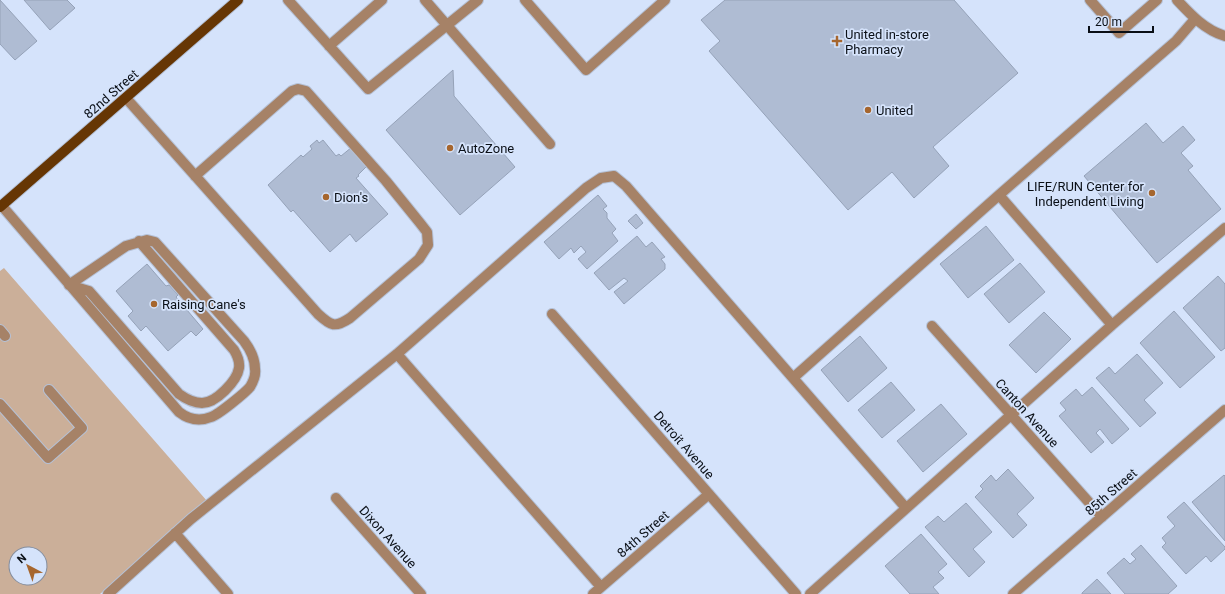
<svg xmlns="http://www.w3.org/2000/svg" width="1225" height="594" font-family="Roboto,sans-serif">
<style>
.green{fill:#cbaf99;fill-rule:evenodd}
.building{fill:#afbcd3;stroke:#95a2b8}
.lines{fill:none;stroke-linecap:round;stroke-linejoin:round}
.minor-casing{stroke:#b5c1d6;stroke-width:12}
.major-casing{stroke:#b5c1d6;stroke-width:12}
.minor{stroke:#a68267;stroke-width:10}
.major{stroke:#663604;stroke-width:10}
.poi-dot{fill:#a6662e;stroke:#d5e3fb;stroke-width:1.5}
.labels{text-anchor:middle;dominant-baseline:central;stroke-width:3.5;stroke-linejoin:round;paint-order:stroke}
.poi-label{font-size:13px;fill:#0a0f16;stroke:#d5e3fb;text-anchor:start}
.street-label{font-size:13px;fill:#0a0f16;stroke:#d5e3fb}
</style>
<rect width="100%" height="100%" fill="#d5e3fb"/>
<path class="green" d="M4 268 207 501 100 594H0V271ZM16 554H40V578H16Z"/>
<path class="building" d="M0 0 37 41 15 60 0 44Z
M24 0H67L75 8 50 30Z
M725 0H954L1018 73 933 147 949 166 914 198 892 172 848 210 709 51 720 41 701 20Z
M453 70 454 96 515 167 460 215 386 130Z
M1146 123 1163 143 1183 126 1195 140 1181 153 1193 166 1188 170 1221 209 1157 263 1084 176Z
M317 140 319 143 323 140 336 156 339 154 341 156 352 147 368 165 358 175 359 176 356 178 388 214 356 242 350 234 330 252 293 210 291 212 268 185 301 155 303 157 312 149 310 146Z
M598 195 607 206 603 209 607 213V218L616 229 612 233 618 241 587 269 578 259 586 252 581 246 574 253 571 248 559 259 544 242Z
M636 214 643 223 636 229 628 221Z
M986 226 1014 260 968 298 940 264Z
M637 236 646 247 652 242 665 257 661 259 665 264V269L624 304 614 292 628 281 624 278 609 290 594 273Z
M1020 263 1045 292 1009 323 984 294Z
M147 264 166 286 169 285 178 295 176 297 203 329 196 336 191 331 168 351 146 326 141 331 128 316 133 311 116 291Z
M1218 276 1225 284V348L1221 351 1183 308Z
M1174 311 1215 357 1180 388 1140 343Z
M1044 312 1071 339 1036 373 1009 345Z
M860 336 887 368 848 402 821 370Z
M1137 354 1163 383 1144 400 1156 413 1140 427 1096 378 1109 367 1115 374Z
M891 382 915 410 882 438 858 410Z
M1092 387 1129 429 1112 444 1100 429 1096 433 1104 442 1091 453 1059 416 1066 410 1060 403 1076 389 1082 396Z
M941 404 967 434 923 472 897 441Z
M1008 469 1034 498 1017 514 1027 525 1013 538 975 497 983 489 980 486 991 475 996 481Z
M1224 475 1225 476V541L1192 502Z
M1184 502 1225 547V549L1211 562 1206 556 1186 574 1162 547 1166 543 1162 538 1175 526 1167 517Z
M966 503 992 532 973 549 985 562 969 577 925 527 938 516 944 522Z
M921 534 947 564 938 572 944 578 933 587 939 594H910L885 566Z
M1141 545 1177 586 1168 594H1125L1107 573 1124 558 1130 564 1136 559 1131 554Z
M1097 579 1111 594H1082V593Z"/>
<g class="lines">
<defs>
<path id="minor" d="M288 0 368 89 478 0
M425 0 550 144
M525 0 586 70 665 0
M1090 0 1119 33 1157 0
M1177 0C1191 15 1205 30 1225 36
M329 46 382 0
M126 98 318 314C331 326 335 328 350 318L419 259 428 245 427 232 420 223 386 181 306 91 298 89 292 91 195 176
M999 195 1112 325 1225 228
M2 206 179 412C188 419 199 422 211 417 218 415 245 393 250 387 253 382 256 375 255 369 255 359 250 349 244 341L155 242 147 240 126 246 69 285
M69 285 89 291 179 394C186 399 193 403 202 403 216 403 237 381 239 368 240 361 237 355 234 350L139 241
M552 314 796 594
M932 326 1102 517
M0 330 5 336
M397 354 601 587
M793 378 999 195 1176 41 1195 19
M0 404 48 458 82 428 49 390
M336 498 421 594
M175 533 228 594
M108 594 191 519 397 354 586 188 601 178 614 176 626 186 906 508
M593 594 709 494
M810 594 1112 325
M1013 594 1225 410"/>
<path id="major" d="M0 207 238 0"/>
</defs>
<use href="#minor" class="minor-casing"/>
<use href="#major" class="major-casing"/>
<use href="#minor" class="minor"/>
<use href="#major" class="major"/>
</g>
<g class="poi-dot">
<path d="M835 35h4v4h4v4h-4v4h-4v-4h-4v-4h4z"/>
<circle cx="868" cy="110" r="4"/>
<circle cx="450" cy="148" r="4"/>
<circle cx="1152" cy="193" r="4"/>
<circle cx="326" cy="197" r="4"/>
<circle cx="154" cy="304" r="4"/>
</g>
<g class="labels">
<g class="poi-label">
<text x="845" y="34">United in-store<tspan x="845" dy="15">Pharmacy</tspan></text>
<text x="876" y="110">United</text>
<text x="458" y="148">AutoZone</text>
<text x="1144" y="186" text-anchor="end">LIFE/RUN Center for<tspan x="1144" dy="15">Independent Living</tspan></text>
<text x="334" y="197">Dion's</text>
<text x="162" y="304">Raising Cane's</text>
</g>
<g class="street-label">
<text transform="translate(111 94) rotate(-41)">82nd Street</text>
<text transform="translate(1027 413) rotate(48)">Canton Avenue</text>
<text transform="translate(684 445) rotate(49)">Detroit Avenue</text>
<text transform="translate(1111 492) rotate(-41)">85th Street</text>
<text transform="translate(643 534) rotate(-41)">84th Street</text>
<text transform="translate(388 537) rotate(48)">Dixon Avenue</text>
</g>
</g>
<g transform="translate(28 566) rotate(319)"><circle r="19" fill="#d5e3fb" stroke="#848e9f"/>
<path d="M0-3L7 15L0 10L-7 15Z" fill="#a6662e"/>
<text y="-6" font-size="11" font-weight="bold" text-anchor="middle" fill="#0a0f16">N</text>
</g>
<path d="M1089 26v6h64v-6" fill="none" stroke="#0a0f16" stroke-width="2"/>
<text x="1095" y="26" font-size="12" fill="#0a0f16" stroke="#d5e3fb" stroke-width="3" paint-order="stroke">20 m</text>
</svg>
